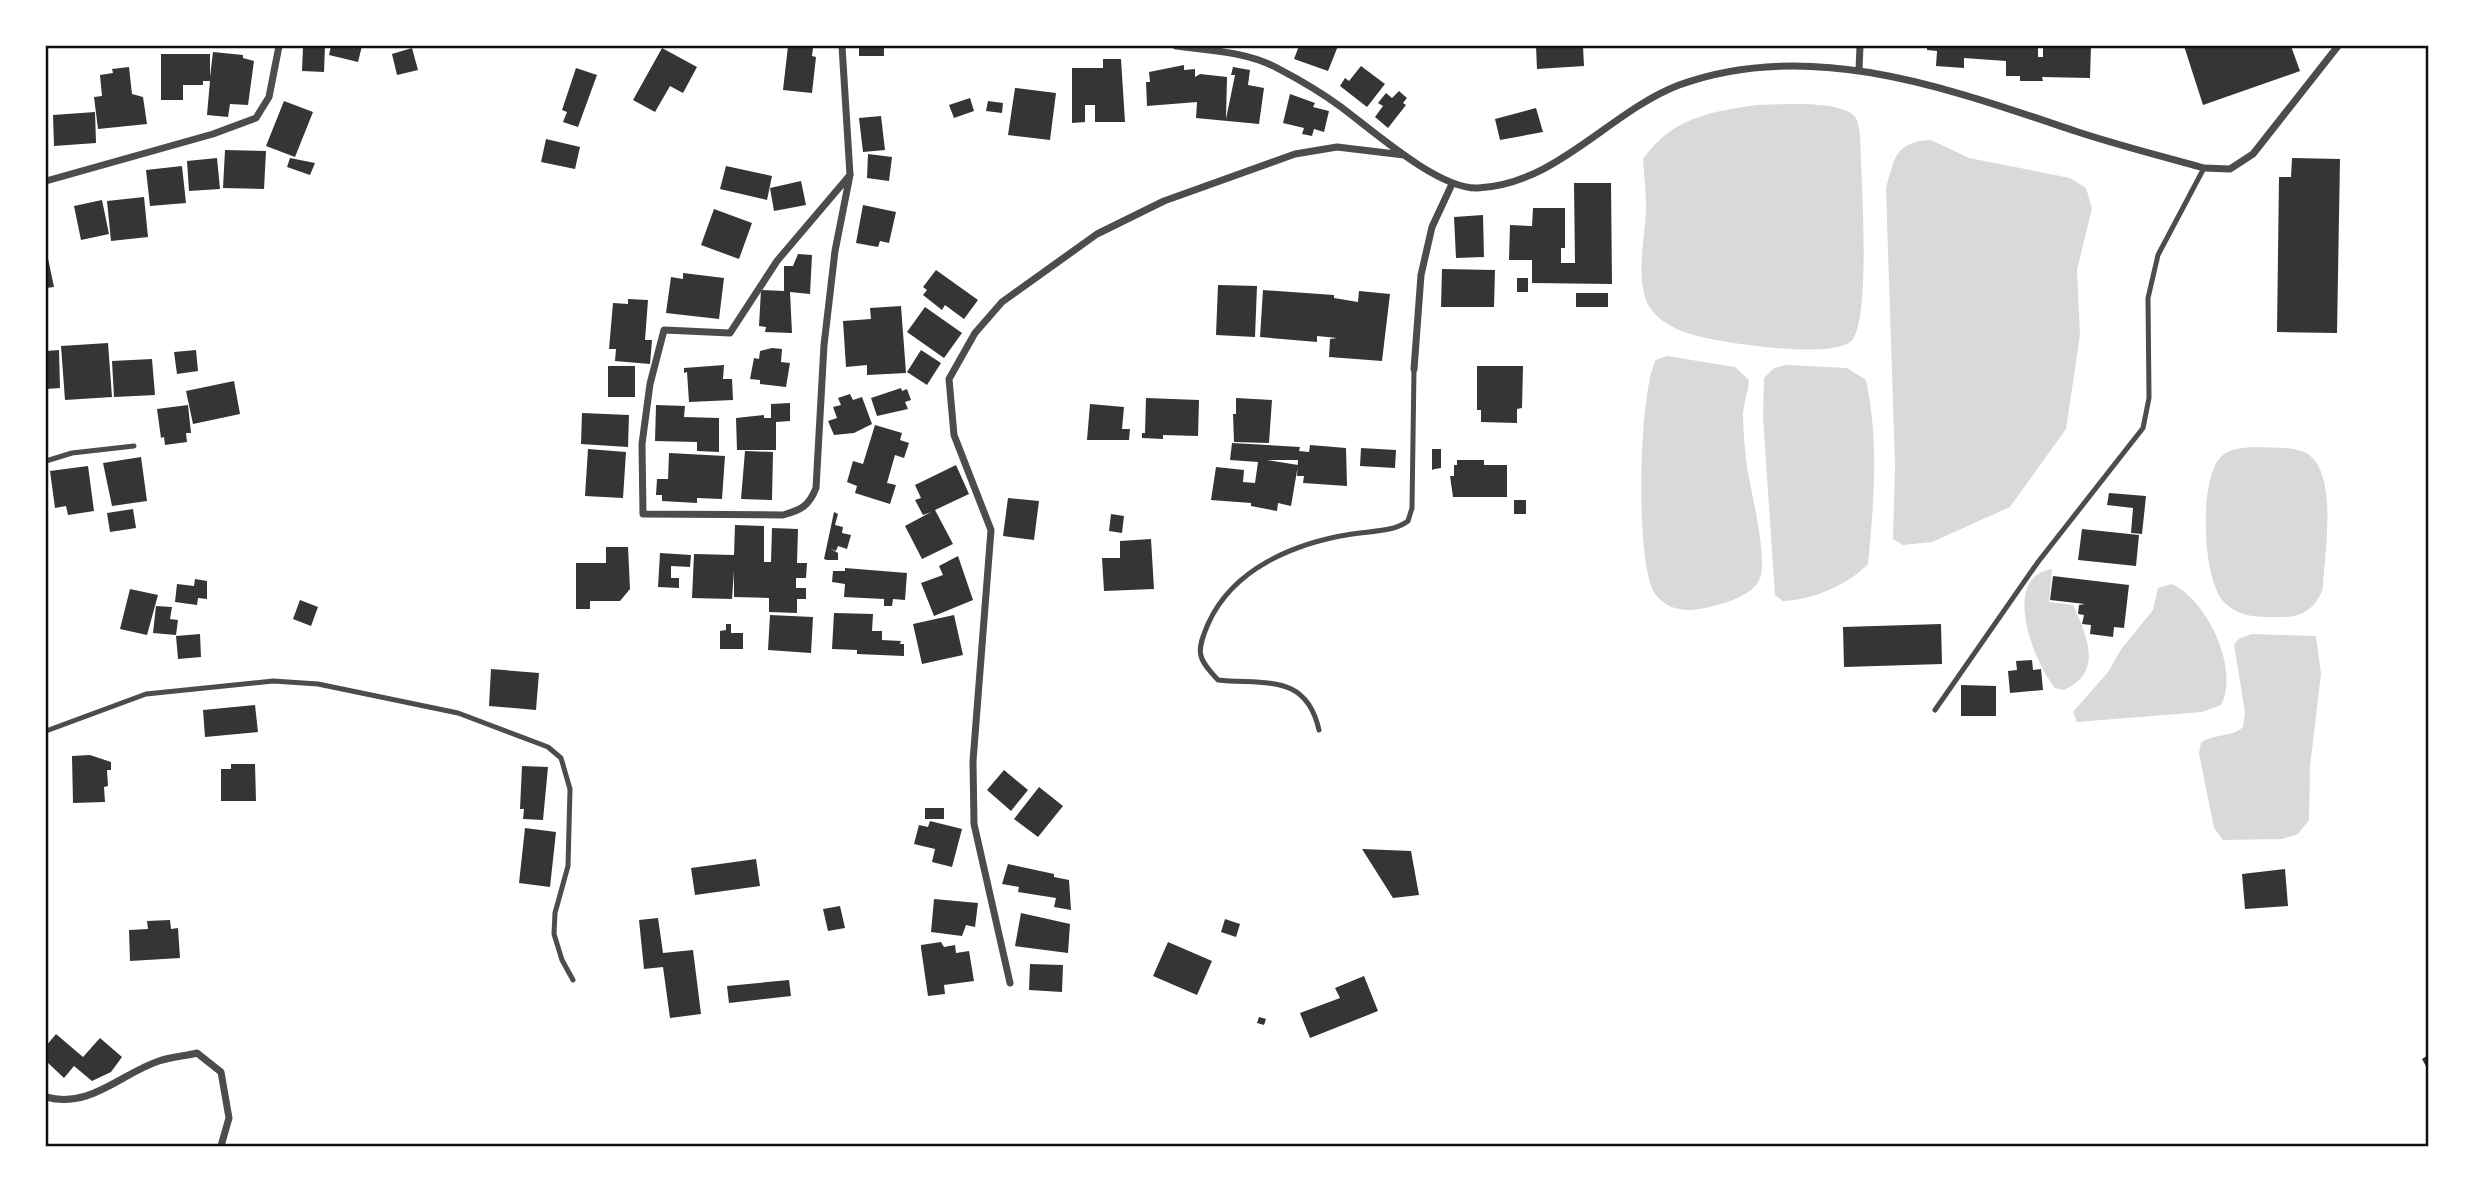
<svg xmlns="http://www.w3.org/2000/svg" width="2474" height="1192" font-family="Lora,serif">
<style>
.water{fill:#d9d9d9}
.building{fill:#353535}
.lines{fill:none;stroke-linecap:round;stroke-linejoin:round}
.service{stroke:#4c4c4c;stroke-width:5}
.minor{stroke:#4c4c4c;stroke-width:7}
.neatline{fill:none;stroke:#111;stroke-width:2.5}
</style>
<rect width="100%" height="100%" fill="#fff"/>
<path class="water" d="M1756 105C1778 105 1842 99 1856 118 1858 122 1859 129 1860 134 1861 174 1871 312 1853 339 1838 361 1724 343 1698 336 1681 332 1659 323 1649 306 1634 279 1646 236 1646 206 1646 191 1644 175 1643 159 1672 118 1709 112 1756 105Z
M1931 140 1969 158 2070 178 2086 188 2092 208 2077 270 2080 335 2066 429 2010 507 1932 542 1903 545 1893 539 1895 466 1886 188C1895 157 1895 142 1931 140Z
M1667 356 1735 367 1749 380C1748 393 1743 405 1743 417 1743 431 1745 446 1746 459 1750 492 1766 545 1761 575 1758 590 1738 599 1724 603 1701 610 1673 617 1656 595 1634 569 1639 388 1656 360Z
M1786 365 1847 368 1866 380C1879 439 1874 504 1868 564 1848 585 1812 600 1783 601L1775 595 1763 418 1764 378 1774 368Z
M2254 447C2270 448 2289 446 2304 452 2340 468 2324 555 2323 588 2317 606 2304 617 2284 617 2263 617 2240 619 2224 602 2202 579 2199 481 2220 458 2228 448 2243 448 2254 447Z
M2052 569 2049 602 2073 605C2087 636 2104 672 2064 690L2055 688C2035 664 1999 577 2052 569Z
M2172 584C2207 600 2240 669 2221 705L2202 712 2077 722 2073 712 2108 672 2122 648 2153 610 2158 588Z
M2252 634 2316 636 2321 674 2310 767 2309 820 2298 834 2282 839 2223 840 2214 828 2199 753 2201 743C2214 733 2231 738 2243 727L2245 713 2234 644 2240 638Z"/>
<path class="building" d="M303 46H325L324 72 302 71Z
M331 46H362L358 62 329 55Z
M788 46 813 48 812 56 816 57 812 93 783 90Z
M859 46H884V56H859Z
M1299 46H1338L1328 71 1294 59Z
M1536 46H1583L1584 66 1537 69Z
M1927 46H2038V57H2043V46H2091L2090 78 2042 77 2043 81H2020V76H2006V61L1964 58V68L1936 66 1937 51 1927 50Z
M2184 46H2291L2300 71 2203 105Z
M412 48 418 70 397 75 392 54Z
M662 48 697 67 683 93 670 86 655 112 633 100Z
M213 52 243 55V58L254 61 248 105 230 104 228 117 207 115 210 81H203V85H183V100H161V54H210V77Z
M1103 59H1121L1125 122H1095V105H1085V122L1072 123V68H1103Z
M1184 65V70L1195 69V77L1200 74 1227 77 1226 119 1235 75H1231L1233 67 1250 70 1248 85 1264 88 1259 124 1196 118 1197 102 1147 106 1146 82H1150L1149 72Z
M1361 66 1385 84 1367 107 1340 86 1345 78 1349 81Z
M129 67 132 94 143 97 147 124 98 129 94 97 102 96 100 75 113 73 112 69Z
M576 68 597 75 578 127 563 122 567 112 562 110Z
M1015 88 1056 93 1050 140 1008 135Z
M1399 91 1407 98 1403 103 1406 105 1388 128 1375 117 1383 106 1378 103 1386 93 1392 98Z
M1290 94 1315 103 1313 107 1329 111 1324 132 1314 129 1312 136 1302 134 1304 128 1283 123Z
M970 98 974 111 954 118 949 105Z
M284 101 313 112 295 157 266 146Z
M988 101 1003 103 1002 113 986 111Z
M1536 108 1543 132 1500 140 1495 119Z
M95 112 96 143 54 146 53 115Z
M881 116 885 150 863 152 859 118Z
M546 139 580 147 575 169 541 162Z
M225 150 266 151 264 189 223 188Z
M868 154 892 157 889 181 867 178Z
M217 158 220 189 189 191 187 161Z
M290 158 315 163 310 175 287 167Z
M2292 158 2340 159 2337 333 2277 332 2279 177H2291Z
M182 166 186 203 150 206 146 170Z
M726 166 772 176 767 200 720 189Z
M801 181 806 205 774 211 770 188Z
M1574 183H1611L1612 284 1532 283V260H1509L1510 225 1532 226 1533 208H1565V248H1561V263H1575Z
M144 197 148 237 111 241 107 201Z
M102 200 109 234 81 240 74 206Z
M863 205 896 212 889 243 880 241 878 247 856 243Z
M714 209 752 223 739 259 701 245Z
M1483 215 1484 257 1456 258 1454 217Z
M46 249 54 287 46 288Z
M798 254 812 255 810 294 790 292 792 333 765 332 766 327 759 326 761 290 784 291V266H793Z
M1442 269 1495 270 1494 307H1441Z
M936 270 978 300 964 319 945 305 942 310 923 295 927 290 923 287Z
M683 273 724 278 719 319 666 313 671 277 683 279Z
M1517 278H1528V292H1517Z
M1218 285 1257 286 1255 337 1216 335Z
M1263 290 1334 295V298L1358 302 1359 291 1390 294 1382 361 1329 357 1330 339 1337 338 1317 336V342L1260 337Z
M1576 293H1608V307H1576Z
M628 299 648 300 645 340H652L650 364 615 361 616 349H609L613 303 628 304Z
M901 306 906 373 867 375V365L846 367 843 321 871 319 870 308Z
M925 307 962 333 944 358 907 332Z
M108 343 112 397 65 400 61 346Z
M772 348 782 349 781 362 790 363 786 387 760 384V380L750 379 754 358 759 359 760 351Z
M59 350 60 388 46 389V351Z
M196 350 198 371 177 374 174 352Z
M921 350 941 363 927 385 907 372Z
M152 359 155 395 114 397 112 361Z
M724 365 723 379H732L733 400 689 402 687 372 684 373V368Z
M608 366H635V397H608Z
M1477 366H1523L1522 408 1517 409V423L1481 422V410H1477Z
M234 381 240 414 193 424 186 391Z
M901 388 902 391 907 389 911 400 905 402 908 409 877 416 871 398Z
M850 394 853 400 862 397 872 424 854 433 834 435 828 421 837 418 833 407 841 405 838 398Z
M1146 398 1199 400 1198 436 1163 435V439L1142 438V433H1145Z
M1236 398 1272 400 1269 443 1234 442 1233 414H1236Z
M790 403V421L776 422V450H737L736 418 764 415V418H771V404Z
M1090 404 1124 407 1122 429H1130L1129 440H1087Z
M188 405 191 433H186L187 442 165 445 164 437 161 438 157 409Z
M656 405 685 406 684 417 719 418V452L697 451V442L655 441Z
M582 413 629 415 628 447 581 444Z
M875 425 902 433 900 440 909 443 904 458 895 455 887 483 896 485 890 504 855 493 857 486 847 482 853 461 863 464Z
M1232 443 1300 447 1299 451 1309 452 1310 445 1346 448 1347 486 1303 483 1304 476H1297L1298 460H1267L1298 465 1291 506 1278 503 1277 511 1251 506V503L1211 500 1216 467 1244 470 1243 482 1255 483 1258 462 1230 460Z
M1361 448 1396 450 1395 468 1360 466Z
M588 449 626 452 623 498 585 496Z
M1432 449H1441V468L1435 469 1432 470Z
M745 451 773 452 772 500 741 499Z
M669 453 725 456 722 499 697 498V503L662 501V495H656L657 479H668Z
M141 457 147 501 112 506 103 463Z
M1457 460H1484V465H1507V497H1453L1450 476H1454V465H1457Z
M956 465 969 494 935 510 953 544 922 559 905 526 931 512 923 515 915 500 921 498 915 485Z
M88 466 94 511 68 515 66 506 55 508 50 471Z
M2109 493 2146 496 2142 534 2131 533 2133 508 2107 505Z
M1008 498 1039 501 1034 540 1003 536Z
M1514 500H1526V514H1514Z
M133 509 136 528 110 532 107 513Z
M834 512 838 514 835 525 843 527 842 533 851 535 847 549 838 546 836 551 831 549 838 553V560H827L824 559Z
M1111 514 1124 516 1122 533 1109 531Z
M735 525 764 526V562H771L772 528 798 529 797 563H807L806 578H796V588H806V599H797V613L769 612V598L734 597V571L732 599 692 598 694 554 734 555Z
M2082 529 2139 535 2136 566 2078 560Z
M1151 539 1154 589 1104 591 1102 558H1120V541Z
M606 547H628L630 589 620 601H590V609H576V563H606Z
M660 553 691 555 690 567 671 566V578H679V588L658 587Z
M958 556 973 600 934 616 921 583 943 575 939 566Z
M845 568 907 573 905 600 893 599 892 606H884V599L844 597 845 584 832 582 833 571H845Z
M2053 576 2129 585 2124 628 2114 627 2113 637 2090 634 2091 625 2082 624 2084 615 2078 614 2079 605 2085 604 2050 600Z
M195 579 207 581V599L198 598 197 605 175 602 177 584 194 586Z
M130 589 158 595 147 635 120 629Z
M300 600 318 607 311 626 293 619Z
M156 606 172 607 170 619 178 620 176 635 153 633Z
M834 613 873 614 872 631H882V640L901 641 900 644H904V656L857 654V650L832 649Z
M770 615 813 617 811 653 768 650Z
M954 615 963 655 922 664 913 624Z
M726 624H731V633H743V649H720V631L726 630Z
M1941 624 1942 664 1844 667 1843 627Z
M200 634 201 657 178 659 176 636Z
M2032 660 2033 670 2041 669 2043 690 2010 693 2008 671 2017 670 2016 661Z
M491 669 539 673 536 710 489 706Z
M1961 685 1996 686V716H1961Z
M255 705 258 732 205 737 203 710Z
M90 755 111 762V770H107L108 786 104 787 105 802 73 803 72 756Z
M231 764H255L256 801H221V769H231Z
M522 766 548 767 543 820 523 819 524 809H520Z
M1004 770 1028 790 1011 811 987 790Z
M1039 787 1063 806 1038 837 1014 819Z
M925 808H944V819H925Z
M930 821 962 829 952 867 932 862 935 849 914 844 919 825 928 827Z
M525 828 556 832 550 887 519 883Z
M1362 849 1411 851 1419 895 1393 898Z
M756 859 760 886 695 895 691 868Z
M1008 864 1054 874V877L1069 880 1071 910 1054 907 1056 898 1018 892 1019 887 1002 884Z
M2285 869 2288 906 2245 909 2242 874Z
M934 899 978 903 975 927 966 925 962 936 931 932Z
M840 906 845 928 828 931 823 909Z
M1021 913 1070 924 1068 953 1015 946Z
M658 918 663 953 693 950 701 1014 670 1018 663 967 644 969 639 920Z
M1225 919 1240 924 1236 937 1221 932Z
M170 920 171 929 178 928 180 958 130 961 129 930 148 929 147 921Z
M941 942 944 947 955 945 956 953 969 951 974 981 944 985 945 994 928 996 921 948V945Z
M1168 942 1212 961 1197 995 1153 976Z
M1030 964 1063 965 1062 992 1029 990Z
M1364 976 1378 1011 1310 1038 1300 1013 1340 998 1335 988Z
M789 980 791 996 729 1003 727 986Z
M1259 1017 1266 1019 1264 1025 1257 1023Z
M56 1034 83 1057 100 1038 122 1057 111 1072 92 1081 74 1066 64 1078 46 1061V1046Z
M2428 1055V1070L2422 1059Z"/>
<g class="lines">
<path class="service" d="M46 461 72 453 134 446
M1935 710 2038 562 2143 428 2149 398 2148 298 2158 255 2204 168
M1319 730C1306 673 1266 685 1218 680 1197 658 1196 652 1208 624 1233 568 1295 543 1352 534 1369 531 1394 532 1408 521L1412 508 1414 369
M46 731 146 694 273 681 318 684 458 713 548 747 561 758 570 789 568 866 555 913 554 934 562 960 573 980"/>
<path class="minor" d="M842 46 850 175 835 251 824 345 816 488C809 506 801 510 783 515L643 514 642 444 650 384 664 330 730 333 777 261 850 175
M1176 46C1209 50 1249 52 1279 69 1300 80 1322 93 1341 107 1372 130 1439 190 1478 188 1557 184 1609 112 1679 85 1810 37 1950 89 2075 131 2117 145 2161 156 2204 168L2230 169 2253 154 2338 46
M1859 70 1860 46
M46 181 213 134 256 118 269 97 279 46
M1414 369 1421 275 1432 227 1452 184
M1010 983 974 824 973 761 991 530 954 435 949 379 975 333 1002 302 1097 234 1164 201 1295 154 1337 147 1404 155
M46 1097C90 1109 120 1074 159 1061 171 1057 185 1056 197 1053L221 1072 229 1118 221 1146"/>
</g>
<rect width="2474" height="1192" fill="none" stroke="#ffffff" stroke-width="94"/>
<rect x="47" y="47" width="2380" height="1098" class="neatline"/>
</svg>
